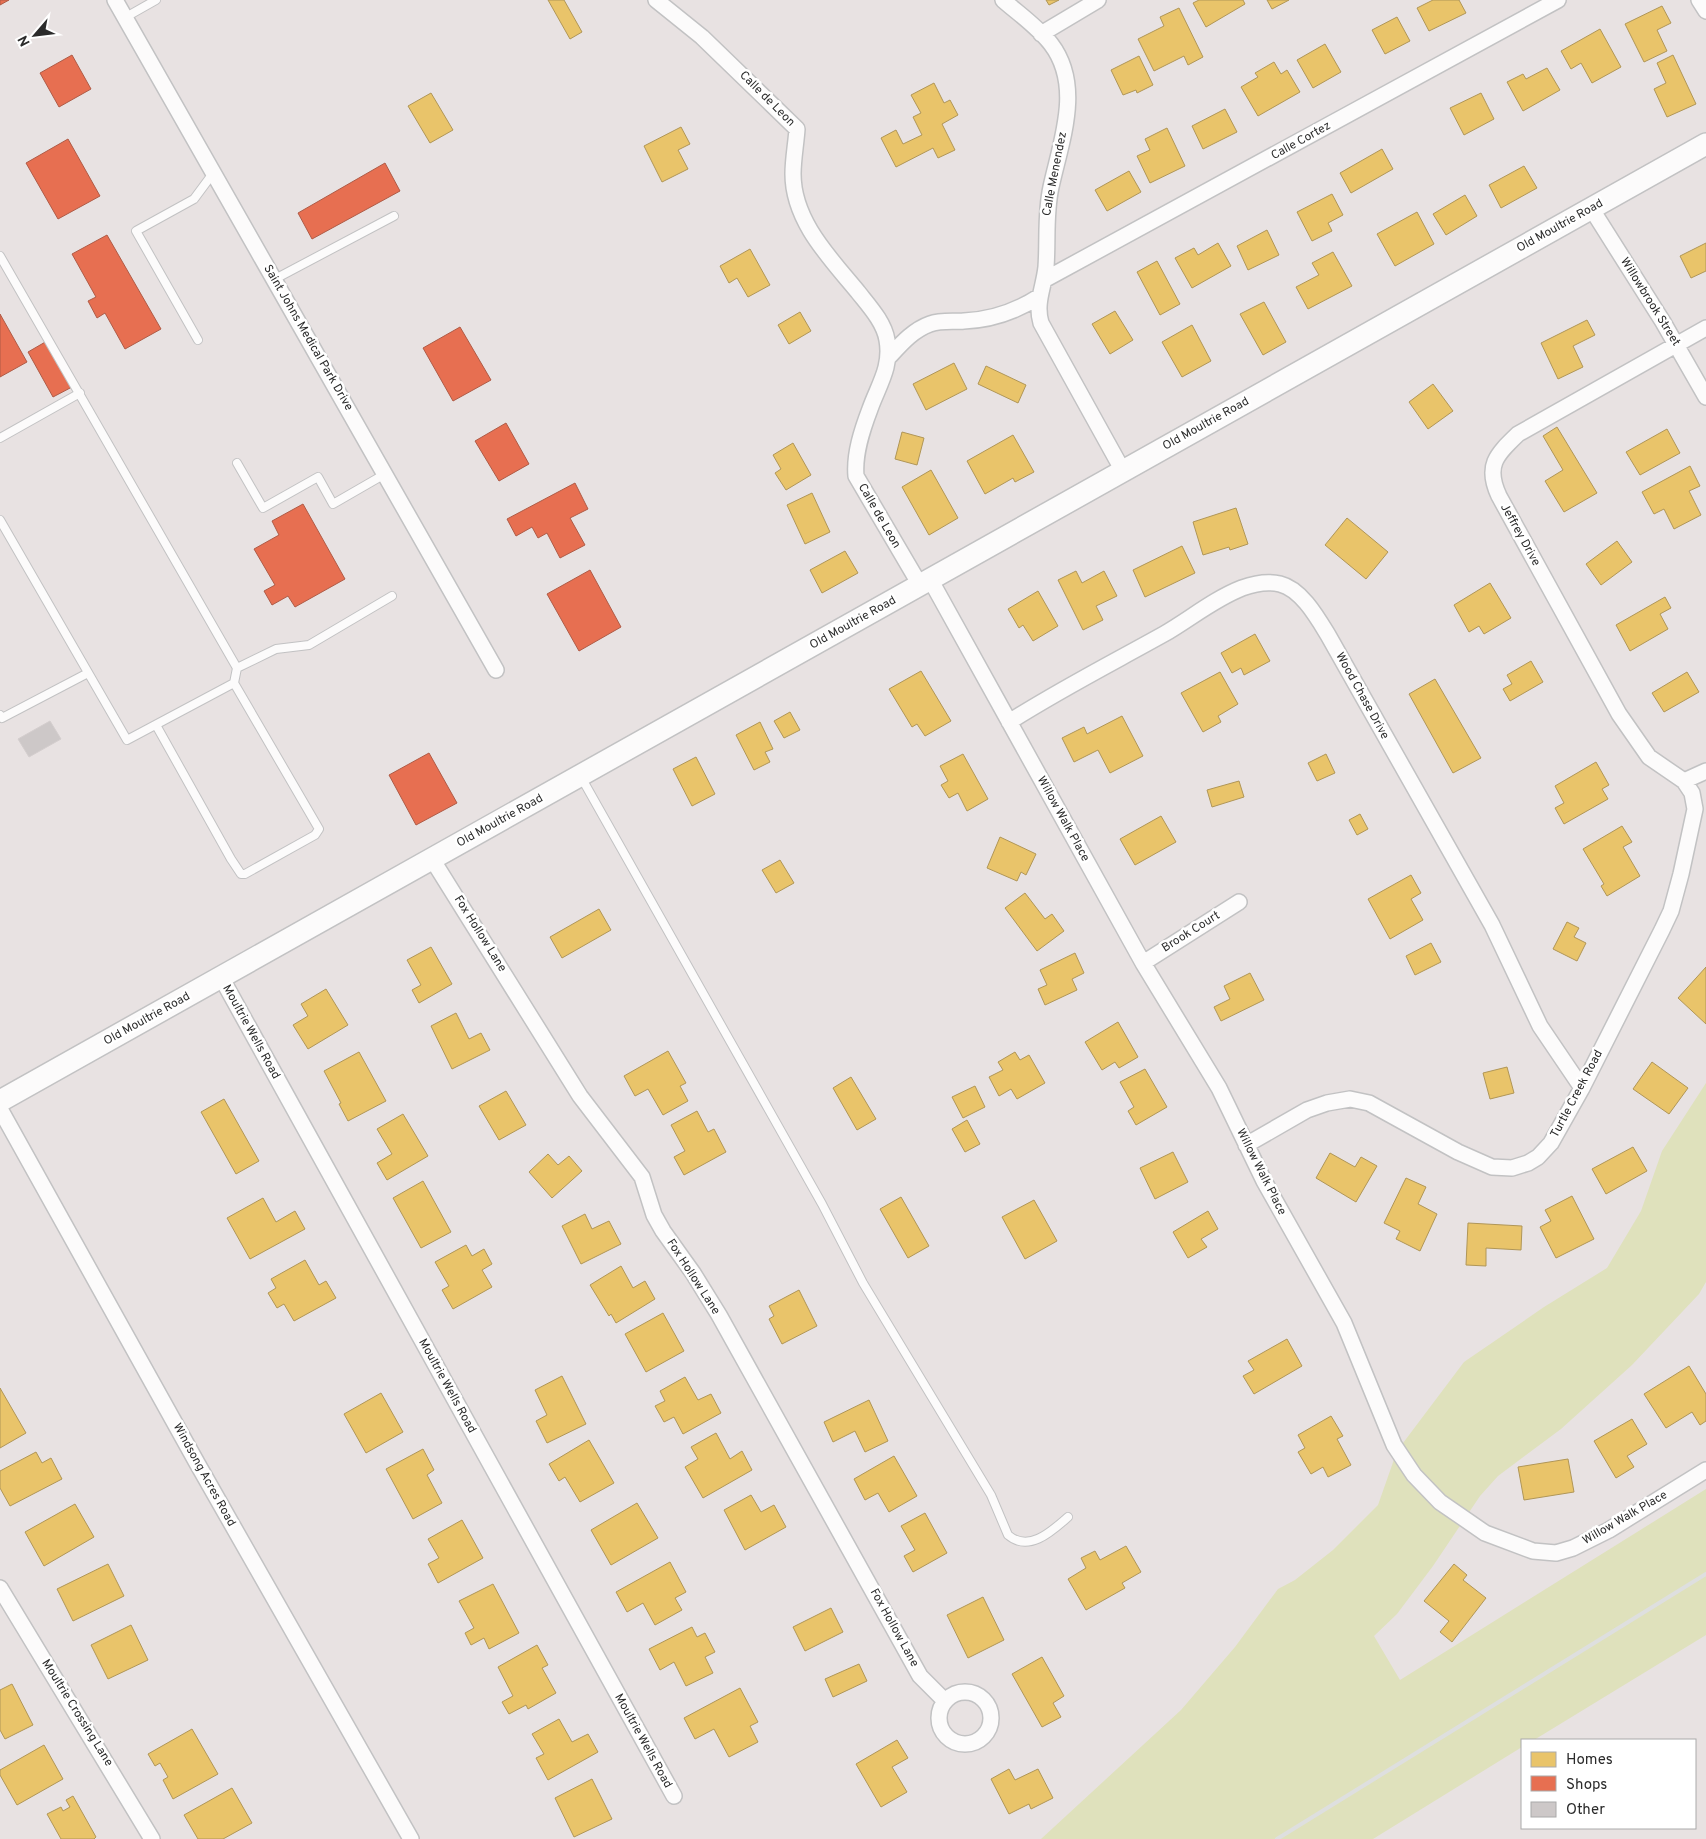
<svg xmlns="http://www.w3.org/2000/svg" width="1706" height="1839" font-family="Overpass,sans-serif">
<style>
.green{fill:#dfe1bc}
.homes{fill:#e9c46a;stroke:#b09657}
.shops{fill:#e76f51;stroke:#af5b46}
.building{fill:#cdc8c8;stroke:#d4cece}
.lines{fill:none;stroke-linecap:round;stroke-linejoin:round}
.service-casing{stroke:#c2c2c3;stroke-width:10}
.minor-casing{stroke:#c2c2c3;stroke-width:18}
.secondary-casing{stroke:#c2c2c3;stroke-width:24}
.service{stroke:#fcfbfb;stroke-width:8}
.minor{stroke:#fcfbfb;stroke-width:15}
.secondary{stroke:#fcfbfb;stroke-width:21}
.rail{stroke:#dedfdf;stroke-width:4}
.labels{text-anchor:middle;dominant-baseline:central;stroke-width:5;stroke-linejoin:round;paint-order:stroke}
.street-label{font-size:12px;fill:#2b2b2b;stroke:#fff}
</style>
<rect width="100%" height="100%" fill="#e8e2e2"/>
<path class="green" d="M1706 1083V1282L1699 1294 1632 1365 1561 1429 1498 1476 1480 1496 1433 1566 1397 1614 1374 1636 1400 1680 1706 1489V1635L1534 1740H1522V1747L1373 1839H1041L1181 1710 1235 1647 1278 1589 1295 1580 1333 1550 1378 1505 1397 1451 1464 1362 1544 1307 1607 1268 1641 1211 1662 1151Z"/>
<path class="homes" d="M548 0H564L582 32 570 39Z
M1046 0H1059L1049 5Z
M1199 0H1243L1245 4 1206 27 1193 3Z
M1267 0H1289L1272 9Z
M1433 0H1459L1466 13 1429 31 1417 8Z
M1662 6 1671 23 1657 30 1667 51 1644 62 1625 24Z
M1179 8 1203 57 1188 65 1184 56 1154 71 1138 39 1164 26 1160 17Z
M1397 17 1410 41 1385 54 1372 30Z
M1600 29 1621 67 1592 83 1581 63 1571 69 1561 51Z
M1325 44 1341 72 1313 88 1297 60Z
M1673 55 1696 104 1667 117 1654 89 1666 83 1657 63Z
M1139 56 1153 85 1137 93 1136 90 1123 95 1111 70Z
M1274 62 1281 74 1287 70 1300 92 1258 116 1241 87 1258 77 1255 73Z
M1547 68 1560 90 1523 111 1507 82 1523 74 1526 79Z
M934 83 944 103 950 100 958 115 942 124 955 150 938 158 933 148 896 167 881 138 896 130 903 144 922 135 913 117 921 113 911 95Z
M431 93 453 130 430 143 408 106Z
M1481 93 1494 119 1464 135 1450 108Z
M1225 109 1237 132 1203 149 1192 126Z
M681 127 690 144 678 150 688 169 662 182 644 146Z
M1167 128 1185 166 1150 183 1137 156 1150 150 1145 139Z
M1382 149 1393 169 1351 193 1340 173Z
M1524 166 1537 188 1501 208 1489 185Z
M1129 171 1141 192 1107 211 1095 190Z
M1332 194 1343 215 1328 223 1332 231 1312 241 1297 212Z
M1465 195 1477 216 1446 235 1433 214Z
M1417 212 1434 244 1395 266 1377 234Z
M1267 230 1279 255 1248 270 1237 246Z
M1218 243 1231 266 1192 288 1175 258 1194 248 1198 255Z
M1706 243V271L1691 278 1680 256Z
M750 249 770 285 748 297 737 278 729 283 720 266Z
M1333 252 1352 286 1308 309 1296 287 1319 275 1312 263Z
M1157 261 1180 304 1160 315 1137 272Z
M1264 302 1286 342 1263 355 1240 314Z
M1115 311 1133 340 1110 354 1092 324Z
M800 312 811 331 789 344 778 325Z
M1587 320 1595 335 1573 346 1583 367 1558 379 1541 343Z
M1192 325 1211 361 1182 377 1162 342Z
M954 363 967 389 926 410 913 384Z
M986 366 1026 385 1018 403 978 384Z
M1433 384 1453 411 1428 429 1409 402Z
M1557 427 1597 493 1564 512 1545 481 1563 470 1543 436Z
M1667 429 1680 453 1640 475 1626 452Z
M902 432 924 438 917 465 895 459Z
M1013 435 1034 472 1015 482 1013 478 985 494 967 461Z
M793 443 811 475 786 490 775 473 781 469 773 455Z
M1690 466 1700 486 1689 491 1701 515 1674 529 1664 509 1654 514 1642 492Z
M931 470 958 518 929 535 902 487Z
M812 493 830 532 805 544 787 505Z
M1236 508 1248 544 1230 550 1229 547 1203 555 1193 522Z
M1347 518 1388 552 1366 579 1325 545Z
M1617 541 1632 562 1601 585 1586 564Z
M1182 546 1195 573 1145 597 1133 570Z
M845 551 858 573 822 593 810 570Z
M1076 571 1082 583 1104 571 1117 596 1096 606 1103 620 1083 630 1058 580Z
M1490 583 1511 618 1484 634 1479 626 1469 632 1454 605Z
M1038 591 1058 626 1033 641 1023 625 1019 628 1008 609Z
M1665 597 1671 608 1660 614 1668 629 1630 651 1616 625Z
M1255 634 1270 661 1244 675 1241 668 1232 673 1221 653Z
M1531 661 1543 682 1510 701 1503 689 1512 684 1507 675Z
M921 671 951 721 925 736 917 724 912 727 889 689Z
M1220 672 1238 704 1218 716 1221 722 1203 732 1181 693Z
M1687 672 1699 692 1664 712 1652 693Z
M1435 679 1481 758 1453 773 1409 694Z
M790 712 800 730 784 738 774 721Z
M1122 716 1143 756 1110 773 1098 750 1074 762 1062 738 1084 727 1087 734Z
M760 722 773 749 765 752 770 762 754 770 736 735Z
M963 754 988 799 967 811 958 793 949 798 941 785 948 781 940 766Z
M1326 754 1335 773 1317 781 1308 763Z
M696 757 715 794 692 806 673 769Z
M1596 762 1609 785 1602 789 1608 799 1564 824 1555 808 1564 803 1555 786Z
M1239 781 1244 797 1212 807 1207 790Z
M1360 814 1368 829 1357 835 1349 820Z
M1161 816 1176 842 1135 865 1120 839Z
M1622 826 1632 842 1623 847 1640 876 1607 896 1601 886 1604 884 1583 849Z
M1000 837 1036 854 1026 875 1021 872 1017 881 987 868Z
M780 860 794 883 776 893 762 870Z
M1411 875 1421 893 1411 899 1423 920 1390 939 1368 899Z
M1025 893 1045 919 1052 914 1064 931 1037 951 1005 908Z
M599 909 611 930 562 958 550 937Z
M1567 922 1579 928 1574 937 1586 943 1577 961 1553 949Z
M1431 943 1441 962 1415 975 1406 956Z
M431 947 452 984 419 1003 412 990 421 985 407 960Z
M1075 953 1084 973 1072 979 1077 990 1045 1005 1038 989 1047 985 1040 970Z
M1706 967V1024L1678 998Z
M1250 973 1264 1000 1221 1021 1214 1007 1230 999 1224 986Z
M326 989 348 1025 308 1049 293 1025 308 1016 301 1004Z
M456 1013 469 1039 481 1033 490 1050 452 1069 431 1026Z
M1118 1022 1138 1057 1119 1068 1115 1062 1102 1070 1085 1042Z
M668 1051 686 1083 680 1086 688 1101 663 1115 648 1089 635 1096 624 1076Z
M359 1052 386 1101 348 1121 339 1104 341 1103 324 1071Z
M1015 1052 1020 1060 1029 1055 1045 1083 1017 1099 1011 1089 999 1096 989 1077 1003 1070 998 1062Z
M1652 1062 1688 1088 1669 1114 1633 1089Z
M1507 1067 1514 1093 1490 1099 1483 1073Z
M1145 1069 1167 1107 1136 1125 1128 1111 1134 1107 1120 1082Z
M851 1077 876 1119 857 1130 833 1088Z
M975 1086 985 1107 963 1118 952 1097Z
M506 1091 526 1125 499 1140 479 1106Z
M224 1099 259 1161 236 1174 201 1112Z
M697 1111 708 1132 714 1129 726 1152 684 1175 674 1157 685 1151 671 1125Z
M403 1114 428 1156 387 1180 377 1163 392 1154 377 1129Z
M967 1120 980 1144 965 1152 952 1129Z
M1633 1147 1647 1171 1606 1194 1592 1169Z
M1173 1152 1188 1182 1155 1199 1140 1168Z
M1330 1153 1355 1167 1361 1157 1377 1166 1356 1202 1316 1178Z
M548 1154 558 1165 569 1156 582 1171 552 1198 529 1172Z
M1406 1178 1426 1187 1418 1204 1437 1214 1420 1251 1396 1239 1400 1231 1384 1223Z
M423 1181 451 1232 421 1248 393 1198Z
M1572 1196 1594 1239 1556 1258 1540 1227 1551 1221 1545 1210Z
M901 1197 929 1246 908 1258 880 1209Z
M263 1198 276 1222 295 1211 305 1229 250 1259 227 1218Z
M1034 1200 1057 1241 1025 1259 1002 1217Z
M1208 1211 1218 1229 1201 1239 1207 1247 1188 1258 1173 1232Z
M585 1214 592 1229 609 1221 621 1244 581 1264 562 1226Z
M1468 1223 1522 1226 1521 1250 1486 1248V1266L1466 1265Z
M466 1245 472 1256 484 1249 492 1264 482 1270 492 1287 453 1309 442 1290 449 1286 435 1262Z
M305 1260 319 1285 326 1281 336 1298 294 1321 284 1304 277 1308 268 1293 276 1288 271 1279Z
M621 1266 633 1288 645 1281 655 1299 616 1323 611 1314 609 1316 590 1285Z
M799 1290 817 1326 782 1344 769 1319 774 1316 769 1306Z
M663 1313 684 1351 646 1372 625 1334Z
M1287 1339 1302 1366 1254 1394 1243 1376 1254 1370 1248 1361Z
M1689 1366 1706 1394V1421L1700 1425 1692 1412 1666 1428 1644 1394Z
M562 1376 586 1424 547 1443 536 1421 547 1415 535 1390Z
M685 1377 698 1400 711 1394 721 1413 683 1434 674 1417 664 1422 655 1406 665 1401 660 1391Z
M0 1388 26 1433 0 1448Z
M381 1393 403 1432 366 1453 344 1414Z
M869 1400 888 1441 865 1452 855 1431 833 1442 824 1422Z
M1331 1416 1343 1436 1337 1439 1351 1465 1328 1477 1323 1467 1311 1474 1298 1452 1305 1448 1298 1435Z
M1632 1419 1647 1444 1627 1456 1634 1467 1616 1478 1594 1441Z
M716 1433 730 1459 742 1451 752 1470 703 1498 685 1467 698 1459 691 1447Z
M589 1440 614 1483 580 1502 565 1477 559 1481 549 1464Z
M423 1449 434 1470 427 1475 442 1503 413 1519 386 1469Z
M36 1452 42 1463 51 1458 62 1479 10 1506 0 1488V1471Z
M894 1456 917 1496 889 1512 878 1493 865 1500 854 1479Z
M1568 1459 1574 1492 1524 1500 1518 1467Z
M751 1495 761 1512 774 1505 786 1527 745 1550 724 1510Z
M637 1503 658 1538 611 1565 591 1530Z
M75 1504 94 1537 44 1566 25 1532Z
M925 1513 947 1553 913 1572 904 1556 915 1550 901 1526Z
M462 1520 483 1558 438 1583 428 1564 439 1558 428 1539Z
M1126 1546 1141 1572 1122 1583 1125 1588 1086 1610 1068 1579 1086 1568 1081 1558 1095 1551 1100 1560Z
M670 1562 686 1592 675 1598 682 1610 655 1625 643 1603 627 1612 616 1592Z
M108 1564 124 1596 73 1621 57 1589Z
M1454 1564 1467 1575 1463 1580 1486 1598 1452 1642 1440 1632 1449 1621 1424 1601Z
M493 1584 519 1633 489 1649 484 1638 471 1645 465 1633 474 1628 459 1601Z
M983 1597 1004 1640 968 1658 947 1615Z
M831 1608 843 1632 805 1651 793 1627Z
M131 1625 148 1660 108 1679 91 1645Z
M692 1627 697 1637 705 1633 715 1652 705 1657 713 1673 686 1686 674 1662 660 1670 649 1649Z
M537 1645 548 1665 542 1668 556 1693 528 1709 526 1705 509 1714 502 1702 513 1696 498 1667Z
M1042 1657 1064 1696 1053 1703 1061 1717 1042 1727 1012 1674Z
M859 1664 867 1681 833 1697 825 1679Z
M12 1684 33 1725 5 1739 0 1730V1690Z
M740 1688 758 1722 750 1726 758 1742 729 1757 714 1729 695 1739 684 1718Z
M559 1719 572 1742 588 1734 598 1752 548 1780 536 1758 544 1754 532 1734Z
M192 1729 218 1774 173 1799 163 1780 168 1777 160 1763 155 1766 148 1754Z
M897 1740 908 1758 892 1767 907 1792 881 1807 856 1764Z
M44 1745 63 1779 17 1805 0 1775V1770Z
M1009 1769 1015 1780 1038 1769 1053 1798 1031 1809 1029 1804 1009 1814 991 1779Z
M592 1779 612 1819 574 1837 555 1798Z
M232 1788 252 1823 223 1839H198L184 1815Z
M73 1796 96 1837 94 1839H61L47 1814 61 1807 63 1811 70 1807 66 1800Z"/>
<path class="shops" d="M0 0H9L0 5Z
M72 55 91 89 59 107 40 73Z
M68 139 100 196 58 219 26 163Z
M385 163 400 191 312 239 298 213Z
M107 235 161 329 125 349 105 313 97 318 88 301 96 297 72 254Z
M0 314 27 362 0 377Z
M460 327 491 380 453 401 423 348Z
M47 341 72 387 53 397 28 352Z
M506 423 529 464 499 481 475 441Z
M575 483 588 509 570 518 585 545 560 558 547 533 538 538 532 527 516 536 507 519Z
M303 504 345 579 295 607 288 596 272 605 264 591 275 585 254 549 279 535 272 521Z
M590 570 621 627 579 651 547 594Z
M429 753 457 803 416 825 389 775Z"/>
<path class="building" d="M50 721 61 739 29 757 18 739Z"/>
<g class="lines">
<defs>
<path id="service" d="M126 17 156 0
M0 256 237 668 234 683 127 740 0 520
M275 279 394 216
M198 340 136 231 194 199 214 172
M0 438 80 393
M237 463 263 508 318 477 333 504 385 474
M237 668 276 649 309 645 392 596
M0 715 2 718 88 673
M156 725 231 859 241 874H245L315 835 319 829 234 683
M581 777 822 1204 863 1283 991 1495 1008 1535C1029 1553 1052 1531 1068 1517"/>
<path id="minor" d="M115 0 496 670
M656 0 702 37 797 129C796 144 793 159 793 174 793 221 830 258 858 292 869 306 884 322 887 340 892 367 878 386 870 409 862 430 854 454 856 476L920 585
M1003 0C1019 14 1038 27 1051 44 1083 86 1061 141 1051 187 1045 214 1048 240 1046 267 1044 287 1035 303 1041 323L1123 471
M1699 0 1706 11
M1041 34 1098 0
M1591 208 1663 322 1706 397
M1044 280 1558 0
M889 357C901 344 913 330 930 324 941 320 953 322 964 321 992 320 1017 311 1040 296
M930 579 1143 963 1219 1088 1264 1181 1344 1323 1394 1445 1414 1475 1440 1502 1485 1533 1533 1551 1556 1553 1573 1548 1609 1530 1706 1470
M1009 722C1059 690 1112 663 1164 634 1190 619 1214 599 1242 588 1253 584 1268 581 1280 584 1301 589 1317 617 1328 635L1492 925 1540 1026 1582 1088
M1684 781 1706 771
M432 859 580 1096 642 1177 654 1215 663 1231 693 1273 719 1315 920 1676 945 1701
M1143 963 1239 902
M221 977 674 1796
M0 1109 197 1463 411 1839
M1246 1145 1307 1110 1327 1103 1350 1099 1369 1103 1458 1152 1492 1167 1512 1168 1528 1163 1538 1157 1551 1143 1582 1088 1662 930 1671 911 1681 874 1695 809 1692 793 1684 781 1649 757 1619 714 1499 496C1485 466 1496 455 1518 434L1706 328
M0 1588 152 1839
M939 1718a26 26 0 1 1 52 0a26 26 0 1 1-52 0Z"/>
<path id="secondary" d="M0 1101 1706 144"/>
</defs>
<use href="#service" class="service-casing"/>
<use href="#minor" class="minor-casing"/>
<use href="#secondary" class="secondary-casing"/>
<use href="#service" class="service"/>
<use href="#minor" class="minor"/>
<use href="#secondary" class="secondary"/>
<path class="rail" d="M1277 1839 1706 1574"/>
</g>
<g class="labels">
<g class="street-label">
<text transform="translate(767 99) rotate(45)">Calle de Leon</text>
<text transform="translate(1301 141) rotate(-29)">Calle Cortez</text>
<text transform="translate(1055 174) rotate(-79)">Calle Menendez</text>
<text transform="translate(1560 226) rotate(-29)">Old Moultrie Road</text>
<text transform="translate(1650 302) rotate(58)">Willowbrook Street</text>
<text transform="translate(308 338) rotate(60)">Saint Johns Medical Park Drive</text>
<text transform="translate(1206 424) rotate(-29)">Old Moultrie Road</text>
<text transform="translate(879 516) rotate(60)">Calle de Leon</text>
<text transform="translate(1520 535) rotate(61)">Jeffrey Drive</text>
<text transform="translate(853 623) rotate(-29)">Old Moultrie Road</text>
<text transform="translate(1362 696) rotate(61)">Wood Chase Drive</text>
<text transform="translate(1063 819) rotate(61)">Willow Walk Place</text>
<text transform="translate(500 821) rotate(-29)">Old Moultrie Road</text>
<text transform="translate(1191 932) rotate(-32)">Brook Court</text>
<text transform="translate(480 934) rotate(58)">Fox Hollow Lane</text>
<text transform="translate(147 1019) rotate(-29)">Old Moultrie Road</text>
<text transform="translate(251 1032) rotate(61)">Moultrie Wells Road</text>
<text transform="translate(1577 1094) rotate(-62)">Turtle Creek Road</text>
<text transform="translate(1261 1172) rotate(63)">Willow Walk Place</text>
<text transform="translate(693 1277) rotate(57)">Fox Hollow Lane</text>
<text transform="translate(447 1386) rotate(61)">Moultrie Wells Road</text>
<text transform="translate(204 1475) rotate(61)">Windsong Acres Road</text>
<text transform="translate(1625 1518) rotate(-30)">Willow Walk Place</text>
<text transform="translate(894 1628) rotate(61)">Fox Hollow Lane</text>
<text transform="translate(77 1713) rotate(58)">Moultrie Crossing Lane</text>
<text transform="translate(643 1741) rotate(61)">Moultrie Wells Road</text>
</g>
</g>
<rect x="1521" y="1739" width="175" height="90" fill="#ffffff" stroke="#aaaaaa"/>
<rect x="1531" y="1752" width="25" height="15" fill="#e9c46a" stroke="#aaaaaa"/>
<text x="1566" y="1764" font-size="15" fill="#2b2b2b">Homes</text>
<rect x="1531" y="1776" width="25" height="15" fill="#e76f51" stroke="#aaaaaa"/>
<text x="1566" y="1789" font-size="15" fill="#2b2b2b">Shops</text>
<rect x="1531" y="1802" width="25" height="15" fill="#cdc8c8" stroke="#aaaaaa"/>
<text x="1566" y="1814" font-size="15" fill="#2b2b2b">Other</text>
<g transform="translate(35 35) rotate(242)" stroke="#ffffff" stroke-width="4" paint-order="stroke">
<path d="M0-4L9 19L0 12L-9 19Z" fill="#2b2b2b"/>
<text y="-8" font-size="14" font-weight="bold" text-anchor="middle" fill="#2b2b2b">N</text>
</g>
</svg>
